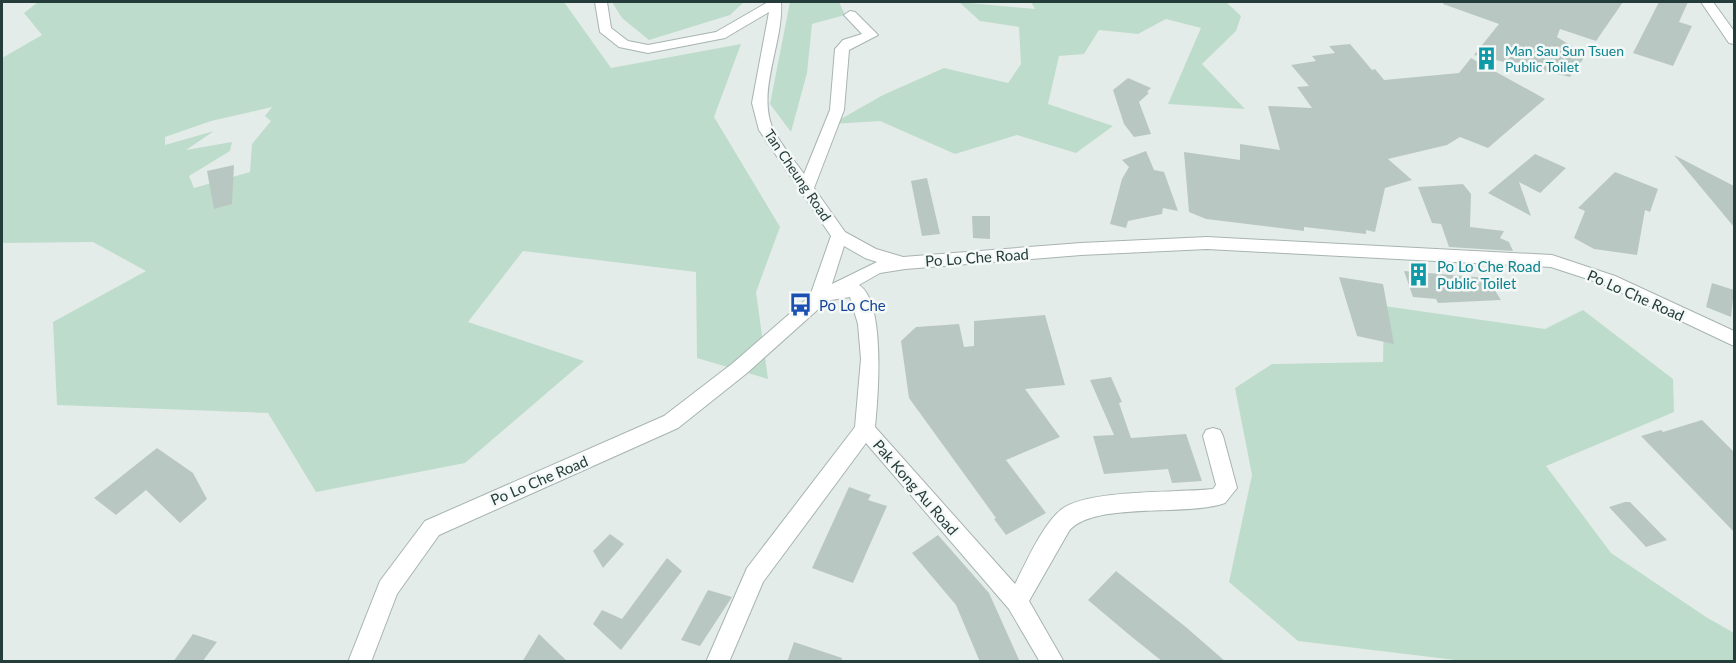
<svg xmlns="http://www.w3.org/2000/svg" width="1736" height="663" font-family="Lato,sans-serif">
<style>
.green{fill:#bedccb;fill-rule:evenodd}
.building{fill:#b9c7c3}
.lines{fill:none;stroke-linecap:round;stroke-linejoin:round}
.minor-casing{stroke:#a7b4b2;stroke-width:2}
.minor{fill:#fff;fill-rule:evenodd}
.labels{text-anchor:middle;dominant-baseline:central;stroke-width:5;stroke-linejoin:round;paint-order:stroke}
.far-culture-label{font-size:14px;fill:#0d838f;stroke:#f4f9f7;text-anchor:start}
.far-street-label{font-size:14px;fill:#243c3a;stroke:#f4f9f7}
.street-label{font-size:15px;fill:#243c3a;stroke:#f4f9f7}
.culture-label{font-size:15px;fill:#0d838f;stroke:#f4f9f7;text-anchor:start}
.transit-label{font-size:15px;fill:#164399;stroke:#f4f9f7;text-anchor:start}
</style>
<rect width="100%" height="100%" fill="#e4ecea"/>
<path class="green" d="M38 2H564L611 68 741 44 714 117 780 227 756 292 768 379 697 358 696 272 523 251 468 322 584 361 465 463 316 492 268 413 57 405 53 322 146 271 93 242 2 243V58L42 35 24 13ZM272 107 265 116 271 121 252 144 250 172 194 188 189 176 230 151 232 142 186 150 214 131 165 145V137L211 121Z
M612 2H744L730 15 649 40 622 18Z
M790 2H839L845 15 812 24 807 73 791 132 770 104Z
M959 2 1035 9 1031 2H1226L1241 16 1236 31 1202 64 1245 109 1168 104 1201 28 1166 19 1138 34 1099 30 1084 54 1059 56 1048 104 1113 126 1076 153 1017 135 955 154 880 121 832 124 883 95 944 68 1008 83 1021 64 1019 27 980 21Z
M1384 306 1545 329 1583 310 1673 379 1674 412 1546 466 1611 553 1706 617 1734 633V661L1472 662 1298 641 1229 582 1252 475 1235 388 1272 364 1383 362Z"/>
<path class="building" d="M1444 2H1623L1596 41 1560 29 1557 37 1586 55 1570 77 1474 55 1499 24 1443 4Z
M1659 2H1688L1679 22 1692 26 1673 66 1633 53Z
M1350 44 1372 70 1375 69 1384 80 1459 73 1471 58 1545 99 1488 148 1460 137 1447 145 1388 159 1412 180 1385 188 1375 232 1366 230V234L1304 227V231L1206 219 1189 212 1184 152 1240 160V144L1280 150 1268 106 1312 108 1297 87 1309 86 1291 65 1316 61 1312 56 1335 53 1329 46Z
M1128 78 1151 88 1147 92 1149 93 1139 102 1151 134 1134 137 1124 124 1113 90Z
M1146 151 1154 170 1164 172 1178 211 1163 208 1162 214 1128 221 1126 228 1110 224 1122 179 1129 167 1122 160Z
M1535 154 1566 168 1540 193 1519 182 1531 216 1488 193Z
M1674 155 1734 186V227Z
M234 165 232 204 214 209 207 171Z
M1615 172 1658 189 1650 212 1645 210 1637 255 1594 249 1574 238 1585 211 1578 208Z
M927 178 940 234 922 236 911 181Z
M1463 184 1471 194 1470 227 1504 231 1500 238 1509 242 1513 251 1449 247 1441 224 1432 223 1418 187Z
M972 216H990V239L973 238Z
M1404 271 1487 278 1501 300 1438 303 1436 299 1413 297Z
M1339 277 1383 284 1394 344 1357 336Z
M1712 283 1734 290 1731 317 1706 307Z
M1045 315 1065 385 1025 389 1060 437 1006 460 1046 513 1006 535 994 519 996 518 909 398 901 341 916 327 959 324 964 347 974 346V321Z
M1111 377 1122 402 1119 403 1131 438 1186 434 1202 481 1172 483 1168 469 1104 474 1093 436 1114 435 1090 380Z
M1702 420 1734 452V532L1641 436 1661 430 1663 432Z
M157 448 193 473 207 499 180 523 146 490 116 515 94 498Z
M849 487 871 495 868 500 887 506 853 583 812 568Z
M1625 502H1630L1667 540 1646 547 1609 507Z
M610 534 624 544 603 568 593 551Z
M938 535 989 593 1020 662H980L956 605 912 553Z
M667 558 682 571 621 650 593 624 602 610 622 619Z
M1116 571 1187 628 1226 662H1163L1127 633 1088 600Z
M708 590 732 597 700 646 681 640Z
M193 634 217 642 202 662H173Z
M539 634 568 662H522Z
M794 642 842 658 841 662H787Z"/>
<g class="lines">
<defs>
<path id="minor" d="M595 2H607L611 28 628 41 648 45 716 32 768 2H781C784 42 755 94 774 131 782 146 794 160 804 174L830 110 835 49 843 40 862 34 844 15 850 11 855 12 878 35 849 50 844 110 814 188 845 232 876 249 903 257 1081 243 1207 237 1552 255 1615 276 1734 331V346L1603 284 1551 267 1207 249 1081 255 905 269 880 273 859 285C886 302 878 397 875 427L1015 584C1026 563 1043 523 1062 509 1089 489 1177 493 1213 489L1216 485 1203 436 1206 430 1213 428 1220 430 1223 436 1237 488 1225 503C1187 517 1094 501 1069 531L1029 601 1064 662H1040L1009 609 866 443 763 582 729 662H706L747 568 855 427 861 359 858 324 850 297 831 300 824 304 747 373 678 428 439 535 397 594 371 662H348L380 581 425 521 664 416 733 363 810 296 831 236 759 130 752 103 769 12 725 38 648 53 619 47 600 32ZM844 246 865 258 877 262 832 284Z
M1701 2H1713L1734 31V44L1729 43Z"/>
</defs>
<use href="#minor" class="minor-casing"/>
<use href="#minor" class="minor"/>
</g>
<defs>
<symbol id="building-bare" viewBox="-9 -9 18 18"><path d="M-4-6H4V6H1V3H-1V6H-4ZM-2.5-4.3h1.7v1.8h-1.7ZM.8-4.3h1.7v1.8H.8ZM-2.5-1h1.7V.8h-1.7ZM.8-1h1.7V.8H.8Z" fill="#0f9aa8" stroke="#f4f9f7" stroke-width="2.5" paint-order="stroke"/></symbol>
<symbol id="bus-bare" viewBox="-9 -9 18 18"><path d="M-5-6H5V4H4V6H2V4H-2V6H-4V4H-5ZM-3.5-4V0h7V-4ZM-3.5 1.2v1.5H-2V1.2ZM2 1.2v1.5H3.5V1.2Z" fill="#1a4fb4" stroke="#f4f9f7" stroke-width="2.5" paint-order="stroke"/></symbol>
</defs>
<g fill-rule="evenodd">
<use href="#building-bare" x="1470" y="42" width="33" height="33"/>
<use href="#building-bare" x="1402" y="258" width="33" height="33"/>
<use href="#bus-bare" x="784" y="288" width="33" height="33"/>
</g>
<g class="labels">
<g class="far-culture-label">
<text x="1505" y="50">Man Sau Sun Tsuen<tspan x="1505" dy="16">Public Toilet</tspan></text>
</g>
<g class="far-street-label">
<text transform="translate(798 175) rotate(56)">Tan Cheung Road</text>
</g>
<g class="street-label">
<text transform="translate(977 257) rotate(-4)">Po Lo Che Road</text>
<text transform="translate(1636 295) rotate(24)">Po Lo Che Road</text>
<text transform="translate(539 480) rotate(-23)">Po Lo Che Road</text>
<text transform="translate(916 487) rotate(49)">Pak Kong Au Road</text>
</g>
<g class="culture-label">
<text x="1437" y="266">Po Lo Che Road<tspan x="1437" dy="17">Public Toilet</tspan></text>
</g>
<g class="transit-label">
<text x="819" y="305">Po Lo Che</text>
</g>
</g>
<rect width="1736" height="663" fill="none" stroke="#243c3a" stroke-width="6"/>
</svg>
